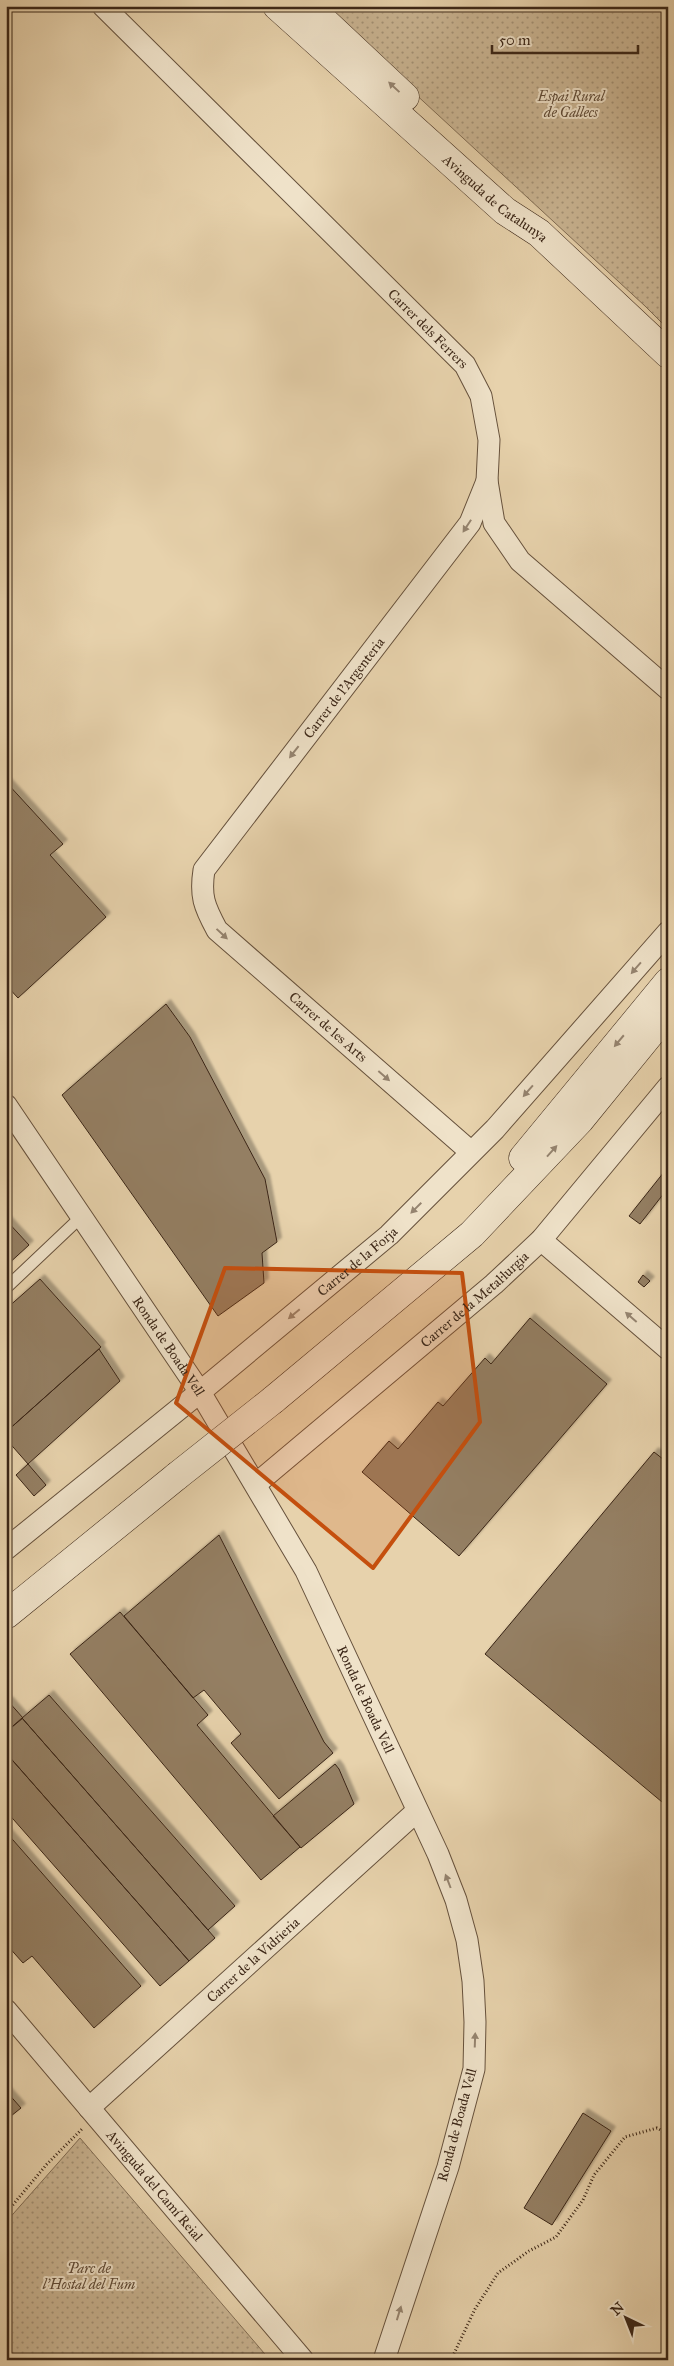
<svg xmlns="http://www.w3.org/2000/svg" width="674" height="2366" font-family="'IM FELL Great Primer',serif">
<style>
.park{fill:url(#park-dots);stroke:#826e55}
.building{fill:#947f64;stroke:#3b2617;filter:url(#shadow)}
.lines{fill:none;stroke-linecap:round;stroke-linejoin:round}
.lane-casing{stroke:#66513c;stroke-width:13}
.street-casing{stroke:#66513c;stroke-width:23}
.secondary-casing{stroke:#3b2617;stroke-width:29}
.path{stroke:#3b2617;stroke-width:3;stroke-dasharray:1 2.5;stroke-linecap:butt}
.lane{stroke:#efe2c9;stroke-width:11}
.street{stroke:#efe2c9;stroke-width:21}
.secondary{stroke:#efe2c9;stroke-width:28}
.secondary-bridge-casing{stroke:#3b2617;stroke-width:29;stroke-linecap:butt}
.secondary-bridge{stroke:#efe2c9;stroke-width:28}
.oneway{fill:#958470}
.marked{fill:#c54f0e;fill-opacity:0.2;stroke:#c54f0e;stroke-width:4;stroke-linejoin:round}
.labels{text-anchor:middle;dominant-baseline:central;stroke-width:4;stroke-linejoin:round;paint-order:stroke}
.park-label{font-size:14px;font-style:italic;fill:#5f4a36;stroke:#efe2c9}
.street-label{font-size:14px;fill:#3b2617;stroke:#efe2c9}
</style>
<defs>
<pattern id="park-dots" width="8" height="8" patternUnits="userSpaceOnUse" patternTransform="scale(1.25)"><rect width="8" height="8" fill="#cab593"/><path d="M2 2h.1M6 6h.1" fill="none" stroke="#a59377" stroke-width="1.8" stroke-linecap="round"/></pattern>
<filter id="shadow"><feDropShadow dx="4.5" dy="-4.5" stdDeviation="1" flood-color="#0004"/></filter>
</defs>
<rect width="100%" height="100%" fill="#e7d2ac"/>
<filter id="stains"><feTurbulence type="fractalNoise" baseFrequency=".004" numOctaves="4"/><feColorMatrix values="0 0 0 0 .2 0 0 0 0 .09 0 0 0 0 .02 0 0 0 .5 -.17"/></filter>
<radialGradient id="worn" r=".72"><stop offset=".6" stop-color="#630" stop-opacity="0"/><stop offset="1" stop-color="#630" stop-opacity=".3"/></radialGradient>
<path class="park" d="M320 6H668V329L645 306Z
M80 2138 270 2360H6V2222Z"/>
<path class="building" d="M6 782 63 844 50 855 106 917 18 998 6 985Z
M166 1004 190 1037 265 1179 277 1242 262 1253 264 1283 218 1316 62 1095Z
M668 1167V1188L640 1224 629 1216Z
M6 1220 29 1245 6 1266Z
M643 1275 650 1281 644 1287 638 1282Z
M40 1279 101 1347 6 1432V1309Z
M530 1318 607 1384 459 1556 362 1472 389 1441 398 1449 438 1402 443 1406 485 1358 491 1364Z
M99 1349 120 1381 28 1464 6 1439V1432Z
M654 1452 668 1463V1807L485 1654Z
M28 1464 46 1485 34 1496 16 1475Z
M219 1535 324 1742 333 1753 279 1799 231 1743 241 1734 204 1690 193 1698 124 1616Z
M120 1612 208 1715 197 1725 300 1847 261 1880 70 1654Z
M49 1695 235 1906 208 1930 22 1718Z
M8 1701 23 1718 6 1732V1702Z
M22 1718 215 1938 189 1961 6 1753V1732Z
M6 1753 189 1961 160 1986 6 1811Z
M335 1764 339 1769 354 1804 301 1848 273 1816Z
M6 1832 141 1986 94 2028 32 1956 23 1963 6 1944Z
M6 2091 21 2108 6 2120Z
M583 2113 611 2131 552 2225 524 2208Z"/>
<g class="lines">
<defs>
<path id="lane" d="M6 1288 82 1216"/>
<g id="street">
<path id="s1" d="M103 6 465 365 481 396 489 440 487 481 494 523 520 561 668 689"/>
<path id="s2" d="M6 1105 200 1392 306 1571 438 1854 456 1900 467 1940 473 1981 475 2022 474 2069 448 2167 384 2360"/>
<path id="s3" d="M471 1152 217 930C204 906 200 896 204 870L470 523 487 481"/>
<path d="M541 1240 668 1349"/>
<path id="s4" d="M256 1484 494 1284 541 1240 668 1087"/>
<path id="s5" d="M6 1549 200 1392 389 1235 495 1129 668 932"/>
<path id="s6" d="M6 2010 303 2360"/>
<path id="s7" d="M89 2108 417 1811"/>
</g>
<g id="secondary">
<path id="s8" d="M277 6 505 211 539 233 668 354"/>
<path d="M308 6 405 97"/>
<path d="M523 1158 668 982"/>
<path d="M273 1400 472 1234 580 1120 668 1012"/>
<path d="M6 1615 177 1476"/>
</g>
</defs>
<use href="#lane" class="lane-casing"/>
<use href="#street" class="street-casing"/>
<use href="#secondary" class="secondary-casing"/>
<path class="path" d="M6 2213 47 2164 83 2128
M451 2360 475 2309 498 2273 529 2251 556 2237 583 2200 594 2175 625 2137 657 2128 668 2134"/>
<use href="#lane" class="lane"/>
<use href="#street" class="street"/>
<use href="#secondary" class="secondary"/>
<defs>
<path id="secondary-bridge" d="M177 1476 273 1400"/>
</defs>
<use href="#secondary-bridge" class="secondary-bridge-casing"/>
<use href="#secondary-bridge" class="secondary-bridge"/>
</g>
<defs><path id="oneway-solid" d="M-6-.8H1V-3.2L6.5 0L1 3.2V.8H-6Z" transform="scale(1.25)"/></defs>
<g class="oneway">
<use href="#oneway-solid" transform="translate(394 87) rotate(-137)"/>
<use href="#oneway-solid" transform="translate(467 526) rotate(123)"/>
<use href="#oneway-solid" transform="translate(294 752) rotate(128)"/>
<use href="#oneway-solid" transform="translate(222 934) rotate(43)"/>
<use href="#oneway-solid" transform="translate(636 968) rotate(131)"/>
<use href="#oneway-solid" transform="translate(619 1041) rotate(130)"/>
<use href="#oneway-solid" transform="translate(384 1076) rotate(41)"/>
<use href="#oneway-solid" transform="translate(528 1091) rotate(131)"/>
<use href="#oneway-solid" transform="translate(552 1151) rotate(-48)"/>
<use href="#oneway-solid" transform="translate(416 1208) rotate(135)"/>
<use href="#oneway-solid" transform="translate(294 1314) rotate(140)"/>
<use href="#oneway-solid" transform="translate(631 1317) rotate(-139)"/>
<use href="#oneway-solid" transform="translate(448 1881) rotate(-111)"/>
<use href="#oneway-solid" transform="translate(475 2040) rotate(-88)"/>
<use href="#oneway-solid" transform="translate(399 2313) rotate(-73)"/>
</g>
<path class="marked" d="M225 1268 462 1273 480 1422 373 1568 176 1403Z"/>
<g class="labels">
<g class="park-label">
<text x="571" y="96">Espai Rural<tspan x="571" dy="16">de Gallecs</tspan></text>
<text x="89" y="2268">Parc de<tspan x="89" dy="16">l'Hostal del Fum</tspan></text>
</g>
<g class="street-label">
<text stroke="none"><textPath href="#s8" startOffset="291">Avinguda de Catalunya</textPath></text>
<text stroke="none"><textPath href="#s1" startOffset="458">Carrer dels Ferrers</textPath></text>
<text stroke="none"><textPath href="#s3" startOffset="630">Carrer de l'Argenteria</textPath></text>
<text transform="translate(328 1027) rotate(41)">Carrer de les Arts</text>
<text stroke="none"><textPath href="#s5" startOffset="454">Carrer de la Forja</textPath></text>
<text stroke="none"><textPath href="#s4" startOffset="286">Carrer de la Metal·lurgia</textPath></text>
<text stroke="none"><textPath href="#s2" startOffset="291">Ronda de Boada Vell</textPath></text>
<text stroke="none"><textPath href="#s2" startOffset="696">Ronda de Boada Vell</textPath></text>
<text stroke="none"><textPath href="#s7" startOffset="221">Carrer de la Vidrieria</textPath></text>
<text transform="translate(457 2125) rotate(-75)">Ronda de Boada Vell</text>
<text stroke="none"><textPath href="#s6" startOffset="230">Avinguda del Camí Reial</textPath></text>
</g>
</g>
<rect width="674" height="2366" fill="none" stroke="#e7d2ac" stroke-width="25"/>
<rect x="8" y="8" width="659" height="2351" fill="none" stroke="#3b2617" stroke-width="2.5"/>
<rect x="12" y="12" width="649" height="2341" fill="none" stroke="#3b2617"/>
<g transform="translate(626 2318) rotate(317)" stroke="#efe2c9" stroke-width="4" paint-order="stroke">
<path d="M0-4L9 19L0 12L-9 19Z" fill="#3b2617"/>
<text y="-8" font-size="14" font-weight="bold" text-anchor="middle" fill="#3b2617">N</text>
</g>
<path d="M492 45v8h146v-8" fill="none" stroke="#3b2617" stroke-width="2.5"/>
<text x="499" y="45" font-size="15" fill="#3b2617" stroke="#efe2c9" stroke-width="4" paint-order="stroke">50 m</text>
<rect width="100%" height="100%" filter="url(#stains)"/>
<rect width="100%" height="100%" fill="url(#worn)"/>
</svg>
